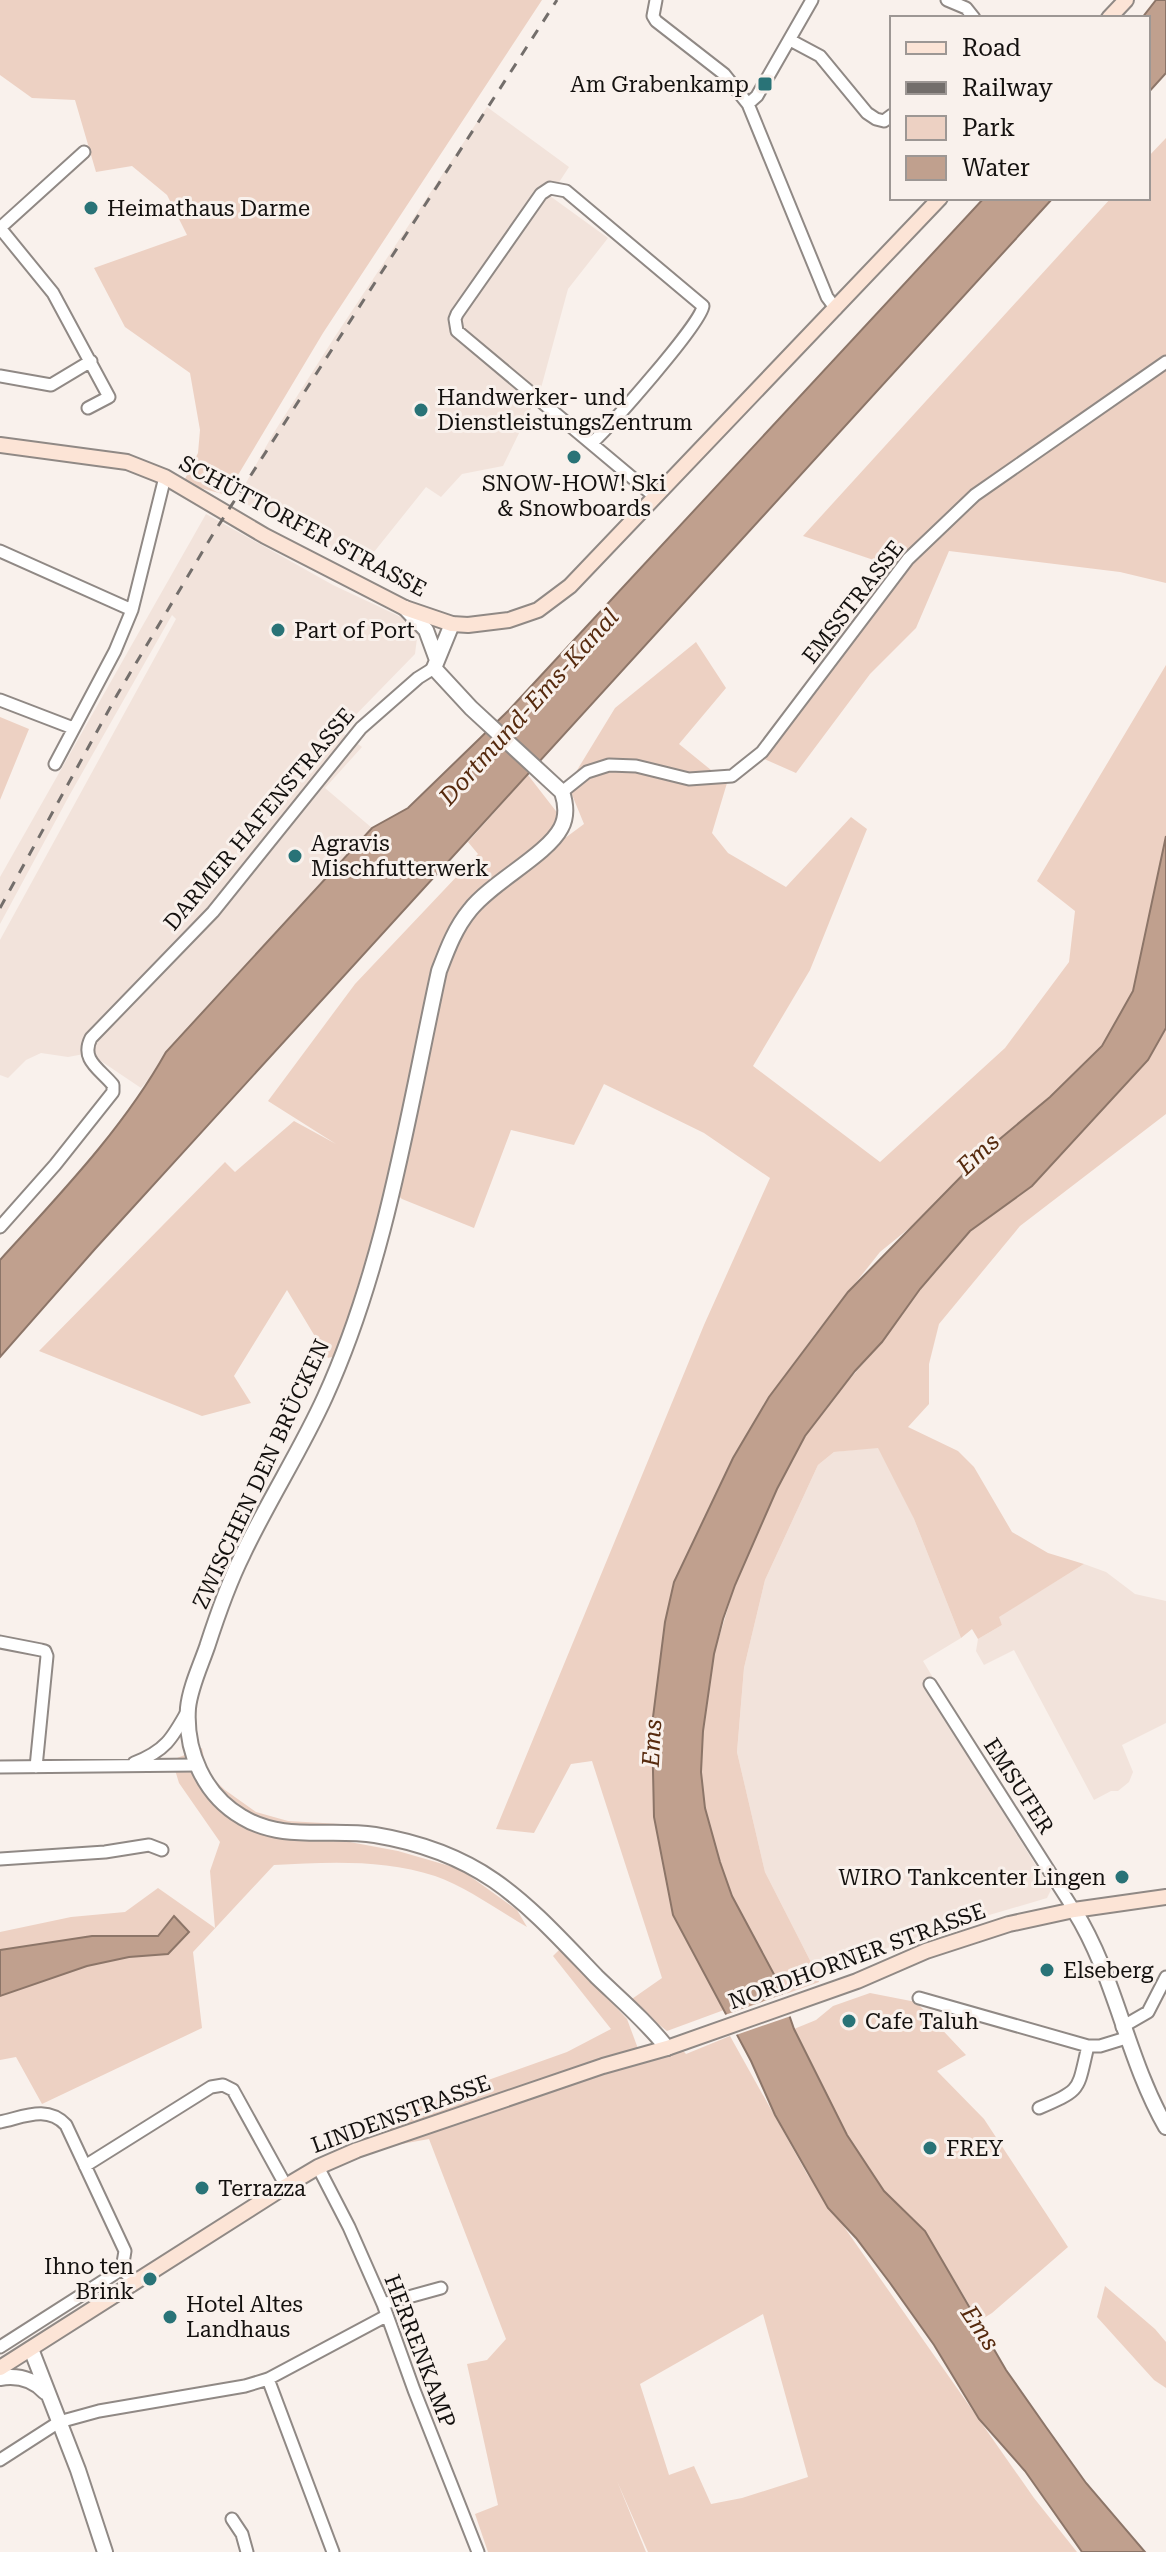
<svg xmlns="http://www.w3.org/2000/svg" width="1166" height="2552" font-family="'Roboto Serif',serif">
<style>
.built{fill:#f2e3db}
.green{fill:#edd1c3;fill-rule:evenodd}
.water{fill:#c0a08e;stroke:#8c7568;stroke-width:2}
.pier{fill:#f9f1ec}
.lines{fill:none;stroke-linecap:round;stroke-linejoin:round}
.minor-casing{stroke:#908985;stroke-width:15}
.tertiary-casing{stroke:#908985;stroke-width:18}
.secondary-casing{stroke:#908985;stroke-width:18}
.minor{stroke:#fff;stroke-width:11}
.tertiary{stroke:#fff;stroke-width:14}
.secondary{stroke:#fce4d6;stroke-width:14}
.rail{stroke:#736e6b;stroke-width:3;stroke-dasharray:10 10;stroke-linecap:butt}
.poi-dot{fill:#297377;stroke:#f9f1ec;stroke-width:3}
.labels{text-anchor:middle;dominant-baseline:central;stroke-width:6;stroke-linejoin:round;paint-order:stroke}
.poi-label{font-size:22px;fill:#14110f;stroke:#f9f1ec;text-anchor:start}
.street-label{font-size:22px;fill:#14110f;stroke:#f9f1ec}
.water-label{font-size:24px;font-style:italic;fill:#562a0e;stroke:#f9f1ec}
</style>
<rect width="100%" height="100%" fill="#f9f1ec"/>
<path class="built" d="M487 107 569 167 550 196 608 238 568 289 541 388 503 466 462 474 441 497 426 487 362 567 237 499 273 434 334 338Z
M206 514 333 585 403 618 418 630 415 654 340 731 362 747 325 788 372 828 166 1052 155 1072 141 1088 89 1053 68 1057 41 1053 26 1060 8 1078 0 1075V940L176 619 172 615 69 796 0 924V877Z
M879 1447 914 1519 961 1638 923 1661 935 1681 925 1687 1051 1890 1047 1898 925 1934 817 1974 765 1872 737 1752 744 1668 765 1580 818 1465 834 1452Z
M1084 1564 1106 1572 1135 1594 1166 1601V1723L1122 1745 1133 1772 1129 1782 1118 1791H1111L1094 1800 1014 1650 984 1665 976 1651 978 1639 1002 1625 998 1617Z"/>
<path class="green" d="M0 0H542L323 333 226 495 183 483 198 453 200 430 190 373 125 327 94 268 187 235 167 195 132 166 96 172 75 100 32 98 0 75Z
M1166 138V583L1120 572 949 551 916 628 870 674 796 773 762 758 900 569 803 536 1111 198H1148V157Z
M696 642 726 688 679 744 727 783 712 833 728 853 786 887 851 817 867 829 810 970 753 1066 880 1162 1005 1048 1069 962 1075 911 1037 881 1166 665V836L1133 991 1116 1024 1102 1046 1050 1097 989 1148 918 1221 880 1252 815 1334 769 1397 733 1458 690 1548 665 1622 652 1725 654 1817 673 1915 724 2010 667 2031 629 2001 662 1978 592 1761 571 1764 534 1833 496 1829 704 1325 770 1178 704 1133 604 1084 574 1145 511 1130 474 1228 402 1199 388 1187 336 1356 328 1358 287 1290 234 1376 251 1403 202 1416 39 1351 225 1162 235 1172 294 1121 336 1144 268 1101 355 984 478 854 468 842 528 775 559 815 549 834 515 875 584 824 568 785 615 708Z
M0 717 29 729 0 800Z
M1166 1028V1114L1020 1226 939 1324 929 1364V1404L908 1427 958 1451 974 1467 1012 1532 1048 1553 1084 1564 999 1617 1002 1625 978 1639 972 1629 961 1638 914 1519 878 1448 834 1452 818 1465 765 1580 744 1668 737 1752 765 1872 817 1974 819 1982 783 1995 732 1896 720 1862 705 1808 701 1772 703 1731 714 1654 735 1585 777 1489 805 1436 836 1395 882 1342 920 1289 970 1231 1032 1185 1148 1060Z
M202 1748 207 1773 225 1790 256 1812 288 1821 340 1824 339 1840 398 1851 460 1869 517 1910 527 1927C499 1911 465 1886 435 1876 383 1859 327 1862 274 1865L193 1952 202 2028 42 2104 16 2057 0 2060V1996L87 1966 129 1957 168 1954 158 1936H92L0 1950V1932L71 1917 125 1912 158 1888 215 1928 210 1871 220 1842 179 1783 172 1760Z
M561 1948 627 2019 640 2054 675 2042 686 2054 730 2036 807 2174 1034 2498 1077 2552H648L617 2481 646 2552H488L475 2514 498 2505 467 2364 487 2360 506 2339 429 2139 396 2145 376 2120 567 2052 611 2029 553 1956ZM763 2314 808 2477 742 2498 711 2504 694 2466 669 2475 640 2384Z
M870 1993 916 2002 966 2055 937 2071 984 2119 1068 2247 992 2313 979 2321 925 2231 884 2191 847 2135 794 2029 816 2020 833 2006Z
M1105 2286 1155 2329 1166 2342V2388L1154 2380 1097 2317Z"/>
<path class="water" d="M1156 0H1166V73L1148 93V18H1142Z
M984 198H1053L95 1249 0 1357V1260C59 1195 123 1129 166 1052L372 828 408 808 509 710Z
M1166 836V1028L1148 1060 1032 1186 970 1231 920 1289 882 1342 855 1371 805 1436 777 1489 735 1585 723 1619 714 1654 703 1731 701 1772 705 1808 720 1862 732 1896 777 1980 794 2029 847 2135 884 2191 925 2231 1006 2370 1046 2427 1086 2483 1145 2552H1082L1025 2471 979 2419 934 2345 890 2283 856 2238 828 2208 775 2115 751 2061 673 1915 654 1817 652 1725 665 1622 674 1582 733 1458 769 1397 848 1292 989 1148 1050 1097 1102 1046 1133 991Z
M174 1916 189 1932 168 1954 129 1957 87 1966 0 1996V1950L92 1936H158Z"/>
<path class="pier" d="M787 1993 794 2015 733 2036 722 2016Z"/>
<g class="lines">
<defs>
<path id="minor" d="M656 0 653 16 656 21 724 74 748 104 827 297 836 309
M947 0 966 8 974 18
M790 40 820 56 867 113 876 119 884 121 892 115
M748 104 757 96 812 0
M0 228 53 293 109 397 88 408
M0 228 84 152
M0 376 51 385 91 361
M592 443C610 426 701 324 703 306L566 191 550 188 541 194 457 314 455 319 457 331 654 496
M0 551 132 610
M0 700 73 728
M55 764 115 651 132 610 165 477
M562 792 587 772 609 765 636 766 689 779 732 776 762 752 908 559 975 495 1166 362
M0 1227 55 1165 113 1092V1085C100 1069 80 1060 91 1038L213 912 361 728 418 678 434 668
M0 1642 41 1650 45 1651 47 1656 36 1767
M930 1684 1074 1910
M134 1763C165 1751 172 1739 188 1710
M0 1767 197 1765
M0 1859 105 1852 149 1845 162 1850
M919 1998 1088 2046H1100L1126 2038
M1122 2027 1148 2012 1166 1977
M1039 2108C1083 2089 1077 2091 1088 2046
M0 2122C24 2117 47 2105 66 2125L125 2251 122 2269
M85 2166 211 2087 223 2085 233 2090 286 2186
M318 2167 349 2227 383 2304 414 2390 478 2552
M383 2304 441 2288
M0 2347 122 2269 135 2283
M268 2379 333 2552
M0 2460 59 2422 99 2411 245 2386 268 2379 386 2316
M232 2519 242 2534 247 2552"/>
<path id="tertiary" d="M405 608 426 630 437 660
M452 624 434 668 471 708 562 792C566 804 567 817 561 828 547 855 492 882 470 910 455 928 447 950 439 971 408 1113 386 1263 325 1397 301 1450 268 1501 243 1554 228 1584 217 1616 207 1647 200 1667 190 1688 188 1708 185 1751 204 1795 242 1817 283 1842 330 1828 375 1835 484 1853 525 1902 597 1977 621 2000 647 2022 667 2048
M1074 1910C1116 1977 1126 2057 1166 2127
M31 2349 78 2470 105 2552
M0 2378C18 2375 33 2379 45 2392"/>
<path id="secondary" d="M1109 18 1126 0
M0 445 127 462 165 477 265 536 405 608 452 624 468 625 509 620 538 610 570 586 940 198
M0 2368 286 2186 318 2167 357 2150 603 2066 667 2048 857 1981 926 1951 1009 1924 1074 1910 1166 1897"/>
</defs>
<use href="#minor" class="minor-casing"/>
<use href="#tertiary" class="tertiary-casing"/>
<use href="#secondary" class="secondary-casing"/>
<use href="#minor" class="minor"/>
<use href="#tertiary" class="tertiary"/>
<use href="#secondary" class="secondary"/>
<path class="rail" d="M0 908 117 695 213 534 557 0"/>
</g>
<g class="poi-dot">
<rect x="757" y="76" width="16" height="16" rx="4"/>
<circle cx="91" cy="208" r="8"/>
<circle cx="421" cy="410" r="8"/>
<circle cx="574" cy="457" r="8"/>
<circle cx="278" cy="630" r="8"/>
<circle cx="295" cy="856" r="8"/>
<circle cx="1122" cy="1877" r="8"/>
<circle cx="1047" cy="1970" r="8"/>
<circle cx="849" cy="2021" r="8"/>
<circle cx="930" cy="2148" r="8"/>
<circle cx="202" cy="2188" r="8"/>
<circle cx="150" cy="2279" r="8"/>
<circle cx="170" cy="2317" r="8"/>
</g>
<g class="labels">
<g class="poi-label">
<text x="749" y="84" text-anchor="end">Am Grabenkamp</text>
<text x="107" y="208">Heimathaus Darme</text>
<text x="437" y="397">Handwerker- und<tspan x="437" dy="25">DienstleistungsZentrum</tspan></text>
<text x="574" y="483" text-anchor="middle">SNOW-HOW! Ski<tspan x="574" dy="25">&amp; Snowboards</tspan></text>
<text x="294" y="630">Part of Port</text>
<text x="311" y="843">Agravis<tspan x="311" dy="25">Mischfutterwerk</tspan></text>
<text x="1106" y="1877" text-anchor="end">WIRO Tankcenter Lingen</text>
<text x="1063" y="1970">Elseberg</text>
<text x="865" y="2021">Cafe Taluh</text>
<text x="946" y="2148">FREY</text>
<text x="218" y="2188">Terrazza</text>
<text x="134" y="2266" text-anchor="end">Ihno ten<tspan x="134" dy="25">Brink</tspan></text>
<text x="186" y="2304">Hotel Altes<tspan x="186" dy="25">Landhaus</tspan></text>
</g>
<g class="street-label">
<text transform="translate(303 526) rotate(28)">SCHÜTTORFER STRASSE</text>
<text transform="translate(853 602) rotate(-52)">EMSSTRASSE</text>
<text transform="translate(259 819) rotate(-50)">DARMER HAFENSTRASSE</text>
<text transform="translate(261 1474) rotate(-65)">ZWISCHEN DEN BRÜCKEN</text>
<text transform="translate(1019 1786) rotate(57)">EMSUFER</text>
<text transform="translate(857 1956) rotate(-20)">NORDHORNER STRASSE</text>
<text transform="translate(401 2114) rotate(-20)">LINDENSTRASSE</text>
<text transform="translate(420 2351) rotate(69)">HERRENKAMP</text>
</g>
<g class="water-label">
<text transform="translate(529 707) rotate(-48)">Dortmund-Ems-Kanal</text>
<text transform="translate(978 1154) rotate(-43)">Ems</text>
<text transform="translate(652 1743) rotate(-87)">Ems</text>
<text transform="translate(980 2328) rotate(56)">Ems</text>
</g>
</g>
<rect x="890" y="16" width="260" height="184" fill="#f9f1ec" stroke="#9d9794" stroke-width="2"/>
<rect x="906" y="42" width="40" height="12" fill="#fce4d6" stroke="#9d9794" stroke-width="2"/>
<text x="962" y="56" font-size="24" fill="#14110f">Road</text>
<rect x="906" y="82" width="40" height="12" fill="#736e6b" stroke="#9d9794" stroke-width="2"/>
<text x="962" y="96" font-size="24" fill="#14110f">Railway</text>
<rect x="906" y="116" width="40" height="24" fill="#edd1c3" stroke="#9d9794" stroke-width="2"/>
<text x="962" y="136" font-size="24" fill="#14110f">Park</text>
<rect x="906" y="156" width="40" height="24" fill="#c0a08e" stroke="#9d9794" stroke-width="2"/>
<text x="962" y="176" font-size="24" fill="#14110f">Water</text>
</svg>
